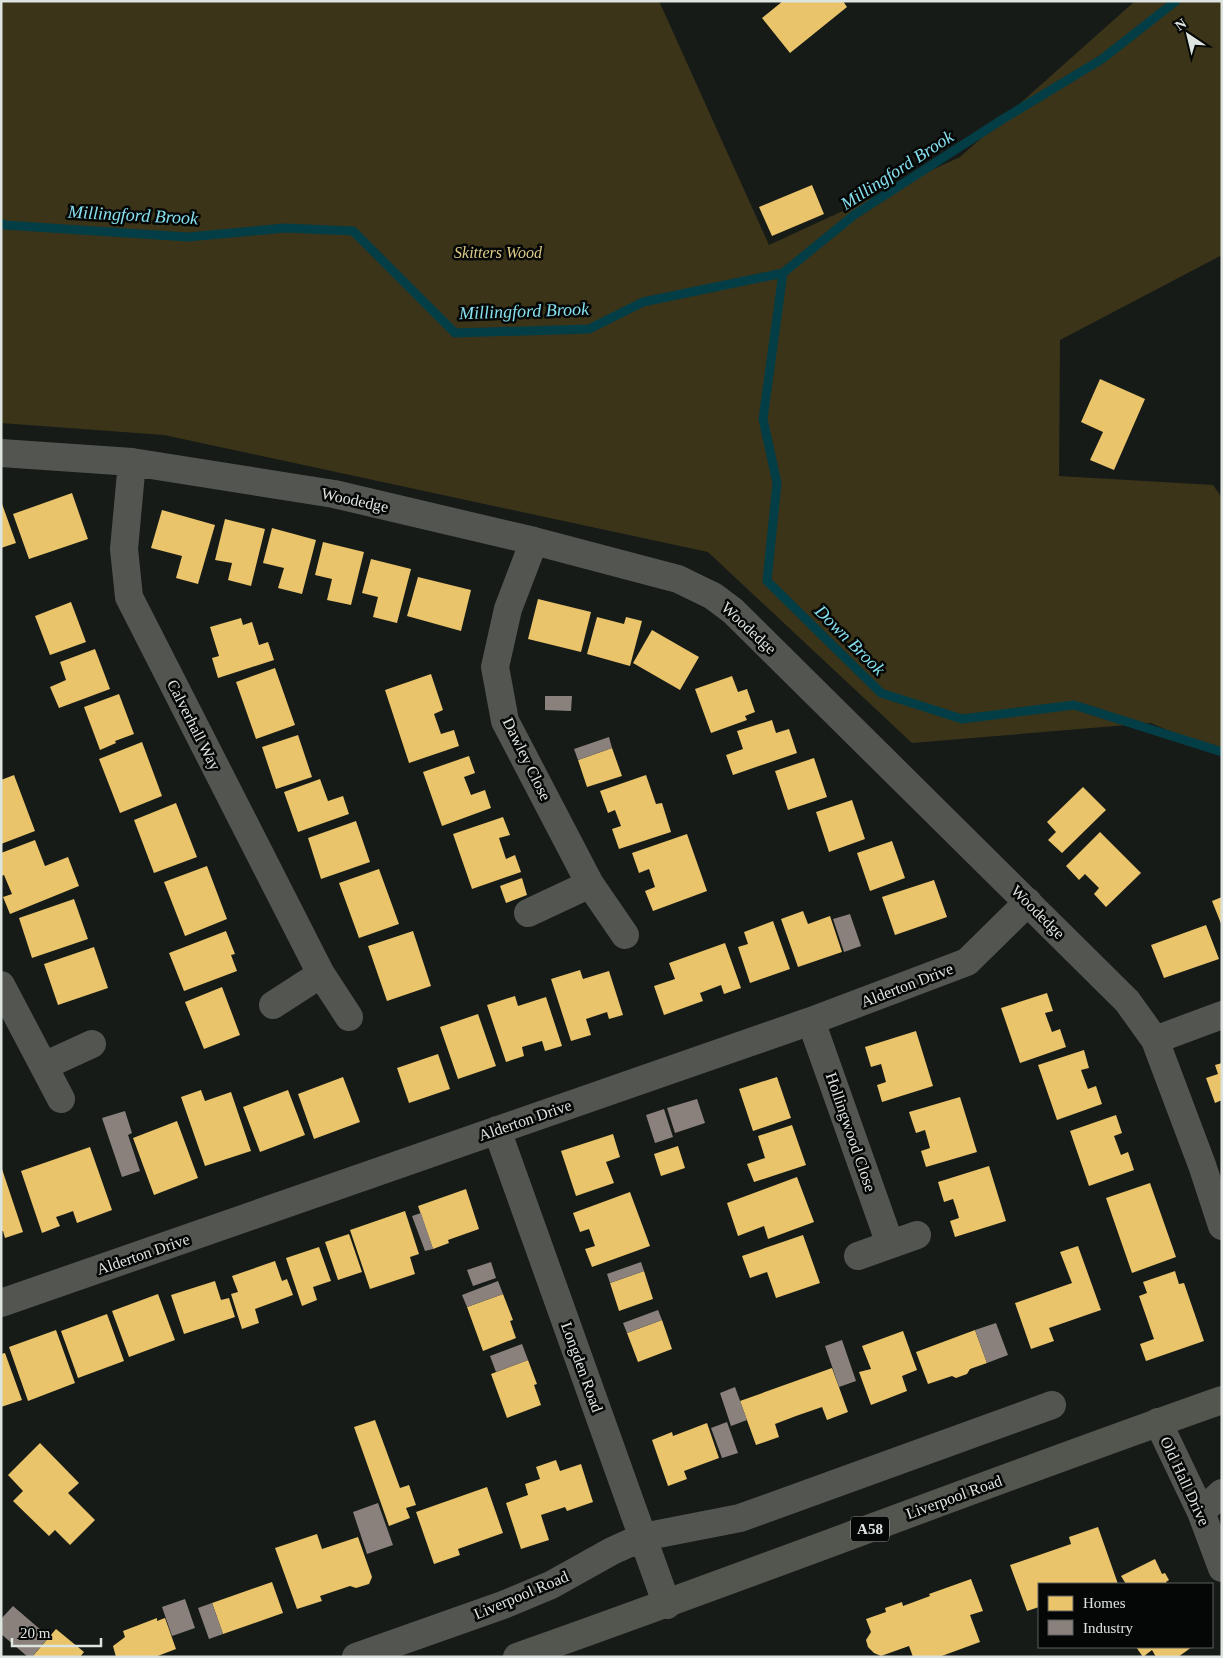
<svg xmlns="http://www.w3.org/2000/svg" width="1223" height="1658" font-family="'Times New Roman',serif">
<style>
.green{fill:#3b3419}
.homes{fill:#e9c46a}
.industry{fill:#8a817c}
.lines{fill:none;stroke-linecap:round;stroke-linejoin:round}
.stream{stroke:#033e46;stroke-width:9}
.minor{stroke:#535650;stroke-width:28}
.major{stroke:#53564f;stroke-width:28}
.labels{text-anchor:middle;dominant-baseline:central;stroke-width:5;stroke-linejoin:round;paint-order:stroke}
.shield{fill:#040705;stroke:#9da29e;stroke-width:1}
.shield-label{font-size:15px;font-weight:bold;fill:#dee4e0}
.park-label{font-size:16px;font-style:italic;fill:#decb87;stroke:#040705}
.street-label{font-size:16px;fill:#dee4e0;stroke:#040705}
.water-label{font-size:18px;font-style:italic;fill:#86e0f0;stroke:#040705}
</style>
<rect width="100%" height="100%" fill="#171b18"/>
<path class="green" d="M1 1H659L769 245 960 157 1135 1H1222V255L1060 340 1059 476 1213 485 1222 498V754L1151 723 912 743 708 552 164 435 1 423Z"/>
<path class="homes" d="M783 1H843L847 7 790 53 762 18Z
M812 185 824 214 772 236 759 207Z
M1100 379 1145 399 1114 470 1090 460 1103 432 1081 422Z
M72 493 88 539 29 559 13 514Z
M1 501 16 543 1 548Z
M162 510 215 525 198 584 176 578 182 556 151 548Z
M225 519 265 529 251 586 228 580 232 563 215 560Z
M272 528 316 540 302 594 278 588 284 568 263 563Z
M323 542 364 552 351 605 327 600 332 579 315 575Z
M371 559 411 569 397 623 373 617 378 597 362 593Z
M418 577 471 590 461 631 407 616Z
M538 599 591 612 581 652 528 639Z
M71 602 86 642 50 655 35 616Z
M597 617 624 624 626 617 642 621 630 666 587 654Z
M241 618 243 625 252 622 259 645 268 642 274 660 218 678 212 658 219 656 210 627Z
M652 630 699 657 680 690 633 663Z
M95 649 110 689 59 708 50 687 66 680 60 662Z
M275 668 295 725 256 739 236 682Z
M431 674 443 710 434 714 441 734 454 730 459 746 409 763 385 690Z
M732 676 738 692 747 689 755 712 745 716 747 720 711 733 695 689Z
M119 694 134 734 115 741 116 743 100 750 84 707Z
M772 720 776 733 789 729 797 753 733 775 726 755 743 749 737 731Z
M298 735 312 777 276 789 262 747Z
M142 742 162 796 120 813 99 759Z
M612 748 622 776 587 787 578 760Z
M469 756 475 773 464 777 471 795 485 790 491 808 442 826 423 772Z
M814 758 827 797 788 810 775 771Z
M14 775 35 831 1 844V780Z
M646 775 656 804 662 803 671 832 619 849 612 829 621 826 615 810 608 813 600 791Z
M320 779 328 801 343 796 349 814 298 832 284 792Z
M1083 787 1106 810 1062 853 1048 840 1056 832 1047 822Z
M852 800 865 839 829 852 816 812Z
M176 803 197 857 154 873 134 820Z
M503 817 510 835 499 838 506 859 515 855 521 872 472 889 453 834Z
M356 821 370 862 321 879 308 838Z
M1100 832 1141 873 1106 907 1094 894 1099 888 1085 874 1079 880 1066 866Z
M687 834 707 891 653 911 645 891 655 887 649 869 639 873 632 853Z
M35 840 45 866 68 857 79 886 10 914 3 897 12 894 4 875 1 876V853Z
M892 841 905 878 870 891 857 853Z
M207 866 227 919 185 936 164 882Z
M379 869 399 924 359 938 339 883Z
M522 878 527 895 506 903 500 886Z
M934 880 947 917 895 935 882 897Z
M1222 897V926L1212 901Z
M74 899 88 939 32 958 19 918Z
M803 911 808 924 830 916 842 952 798 967 781 919Z
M773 921 790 969 750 983 738 947 748 944 744 932Z
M1206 925 1219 959 1164 978 1151 945Z
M226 931 235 954 231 955 237 971 184 991 169 953Z
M413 931 431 986 387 1001 368 946Z
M725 943 741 988 724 994 721 985 700 993 703 1001 664 1015 654 986 675 979 669 963Z
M94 947 108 988 58 1005 44 964Z
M580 970 583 979 609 971 623 1015 609 1019 607 1012 586 1019 591 1035 571 1041 551 979Z
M222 987 240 1035 204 1049 185 1002Z
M1047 993 1053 1011 1045 1013 1052 1032 1060 1029 1066 1047 1020 1063 1001 1008Z
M515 996 518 1006 546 997 562 1046 545 1051 542 1041 522 1047 524 1056 506 1062 487 1005Z
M478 1014 496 1066 458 1079 440 1027Z
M916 1031 933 1086 882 1102 877 1085 886 1082 881 1064 871 1067 865 1047Z
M1084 1050 1089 1068 1081 1070 1088 1089 1096 1086 1102 1104 1057 1120 1038 1065Z
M438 1054 450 1089 409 1103 397 1068Z
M1222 1063V1100L1215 1103 1206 1078 1218 1074 1215 1065Z
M343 1077 360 1122 314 1139 298 1094Z
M777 1077 791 1118 753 1131 739 1089Z
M201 1090 205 1101 231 1092 251 1151 205 1166 181 1097Z
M288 1090 305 1135 260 1152 243 1107Z
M960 1097 977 1152 926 1167 921 1151 930 1148 925 1130 916 1133 909 1112Z
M1116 1115 1122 1133 1114 1136 1121 1155 1128 1152 1134 1170 1089 1186 1070 1131Z
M177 1121 198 1178 154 1195 133 1138Z
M792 1125 806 1165 754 1182 747 1164 765 1158 758 1136Z
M613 1134 620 1157 606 1162 614 1183 576 1196 561 1151Z
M678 1146 685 1168 661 1176 654 1154Z
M90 1147 112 1210 77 1223 73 1211 65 1214 56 1217 60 1226 42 1233 21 1171Z
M989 1166 1006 1221 955 1237 950 1221 959 1218 956 1208 953 1199 944 1202 938 1182Z
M2 1169 23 1232 5 1238 3 1231H1Z
M797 1177 814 1222 768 1239 764 1226 738 1236 727 1203Z
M1150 1183 1176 1257 1132 1273 1106 1198Z
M466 1189 479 1229 448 1240 449 1243 433 1249 418 1206Z
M630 1192 650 1246 592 1267 585 1249 595 1246 589 1229 580 1232 573 1213Z
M405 1211 419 1254 410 1257 415 1274 370 1289 350 1230Z
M349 1234 362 1272 338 1280 325 1242Z
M803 1235 820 1283 776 1298 767 1272 750 1278 742 1256Z
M1078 1246 1101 1310 1049 1328 1054 1341 1031 1349 1015 1303 1072 1283 1060 1252Z
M319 1247 331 1281 313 1287 317 1300 302 1306 286 1258Z
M275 1261 282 1281 287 1279 293 1295 255 1309 259 1323 242 1329 231 1294 238 1292 232 1276Z
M644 1271 653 1299 619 1311 610 1283Z
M1175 1271 1179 1284 1184 1283 1204 1341 1146 1361 1140 1344 1154 1339 1139 1296 1147 1293 1143 1282Z
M215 1281 221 1300 229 1298 235 1317 184 1334 171 1295Z
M158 1294 175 1340 129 1357 112 1311Z
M503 1294 513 1320 510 1321 516 1338 483 1351 467 1307Z
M107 1314 124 1361 78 1378 61 1331Z
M662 1320 672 1349 638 1362 627 1333Z
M56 1330 75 1383 28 1401 9 1347Z
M975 1330 987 1363 970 1369 967 1374 956 1378 952 1376 928 1384 916 1352Z
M903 1331 917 1370 902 1376 907 1391 871 1405 859 1372 871 1369 862 1346Z
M5 1353 22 1400 1 1407V1354Z
M528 1360 537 1384 534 1385 541 1405 507 1418 491 1374Z
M832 1368 848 1412 827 1420 822 1407 796 1416 775 1424 779 1437 756 1445 740 1401Z
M375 1420 400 1488 409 1485 416 1505 406 1508 410 1518 389 1526 354 1427Z
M707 1423 719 1458 684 1471 687 1479 668 1486 652 1440 672 1432 673 1436Z
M40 1443 79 1483 68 1493 95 1520 70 1545 55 1530 49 1536 13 1501 23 1491 8 1475Z
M556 1460 560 1471 581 1464 593 1502 567 1511 565 1507 541 1515 549 1540 521 1549 506 1503 528 1495 525 1484 540 1479 536 1467Z
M487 1487 503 1533 458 1549 460 1555 434 1564 416 1512Z
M1098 1527 1118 1584H1039V1607L1027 1611 1010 1565 1071 1544 1069 1537Z
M317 1534 322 1549 358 1537 372 1577 369 1584 356 1588 350 1586 320 1596 322 1601 297 1609 275 1548Z
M1155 1559 1162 1574 1165 1573 1169 1580 1166 1582 1167 1584H1126L1121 1576Z
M971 1579 983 1611 970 1615 980 1642 939 1657H913L909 1646 881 1656 874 1653 868 1647 866 1640 871 1632 866 1619 886 1612 885 1608 902 1602 903 1606 930 1596 929 1594Z
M272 1582 283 1613 223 1634 212 1603Z
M157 1618V1621L165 1618 176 1649 155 1657H116L113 1646 125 1637 123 1631Z
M56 1629 84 1652 80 1657H32Z
M1136 1647H1192L1178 1657H1156L1152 1650 1143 1657Z"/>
<path class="industry" d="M545 696H572L571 711 545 710Z
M609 737 612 748 578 760 574 749Z
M850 914 861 946 844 952 833 919Z
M697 1099 705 1123 675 1133 667 1108Z
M664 1109 673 1137 655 1143 646 1115Z
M125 1111 132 1133 128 1135 140 1171 122 1177 102 1118Z
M421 1213 433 1249 425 1251 412 1216Z
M491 1262 496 1278 473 1286 467 1270Z
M641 1262 644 1271 610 1283 607 1274Z
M498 1281 503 1294 467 1307 462 1295Z
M658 1310 662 1320 627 1333 623 1323Z
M996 1323 1008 1355 987 1363 975 1330Z
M842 1340 856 1381 839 1387 825 1346Z
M522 1344 528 1360 496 1372 490 1356Z
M735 1387 747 1420 731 1426 720 1393Z
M727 1422 738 1453 722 1458 711 1428Z
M378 1503 393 1545 367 1554 353 1512Z
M185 1599 195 1628 172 1636 162 1607Z
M212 1603 223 1634 209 1639 198 1608Z
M13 1606 49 1637 32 1657H28L1 1634V1619Z"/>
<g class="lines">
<path class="stream" d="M1 223 4 225 188 237 285 228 353 231 455 333 589 329 643 302 783 273 854 215 1003 119 1102 59 1176 1
M783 273 763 419 777 483 767 581 881 693 962 719 1074 705 1222 752"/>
<path class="minor" d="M1 453 132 462 334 494 534 541 678 579 713 596 733 611 1127 1001 1155 1040 1202 1165 1222 1226
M132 462 124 549 129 597 321 974 349 1017
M534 541 508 609 495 667 505 721 590 884 625 935
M528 913 590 884
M1 985 61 1099
M273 1005 321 974
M811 1021 890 1244
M1155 1040 1222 1015
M44 1066 92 1044
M497 1130 667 1605
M858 1256 917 1235
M1 1303 811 1021 967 962 1028 902
M1158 1422 1201 1512 1222 1568
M1201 1512 1222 1493
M356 1657 503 1605 551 1585 612 1551 643 1537 740 1518 1052 1405"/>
<path class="major" d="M517 1657C753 1574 986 1483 1222 1400"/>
</g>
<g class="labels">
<rect class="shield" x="851" y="1516.5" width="38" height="25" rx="4"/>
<g class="shield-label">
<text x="870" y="1529">A58</text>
</g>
<g class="park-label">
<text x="498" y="252">Skitters Wood</text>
</g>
<g class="street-label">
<text transform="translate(355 500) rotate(12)">Woodedge</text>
<text transform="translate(749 628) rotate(43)">Woodedge</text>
<text transform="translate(194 725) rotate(63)">Calverhall Way</text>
<text transform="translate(527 759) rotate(64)">Dawley Close</text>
<text transform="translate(1038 912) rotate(45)">Woodedge</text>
<text transform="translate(907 985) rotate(-21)">Alderton Drive</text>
<text transform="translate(525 1120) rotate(-19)">Alderton Drive</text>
<text transform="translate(851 1132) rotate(71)">Hollingwood Close</text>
<text transform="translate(143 1254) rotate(-19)">Alderton Drive</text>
<text transform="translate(582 1367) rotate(70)">Longden Road</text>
<text transform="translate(1185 1481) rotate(65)">Old Hall Drive</text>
<text transform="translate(954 1497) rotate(-20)">Liverpool Road</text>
<text transform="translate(521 1595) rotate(-23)">Liverpool Road</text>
</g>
<g class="water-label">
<text transform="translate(897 170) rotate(-33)">Millingford Brook</text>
<text transform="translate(133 215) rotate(3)">Millingford Brook</text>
<text transform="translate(524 311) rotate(-2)">Millingford Brook</text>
<text transform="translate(850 640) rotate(45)">Down Brook</text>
</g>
</g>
<rect width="1223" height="1658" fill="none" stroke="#dee4e0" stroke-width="5"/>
<rect x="1038" y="1583" width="175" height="65" fill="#040705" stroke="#5b5f5d"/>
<rect x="1048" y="1596" width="25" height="15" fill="#e9c46a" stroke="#5b5f5d"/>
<text x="1083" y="1608" font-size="15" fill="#dee4e0">Homes</text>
<rect x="1048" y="1620" width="25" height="15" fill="#8a817c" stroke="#5b5f5d"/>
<text x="1083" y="1633" font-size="15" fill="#dee4e0">Industry</text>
<g transform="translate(1188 35) rotate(325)" stroke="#040705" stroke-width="4" paint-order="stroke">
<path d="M0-4L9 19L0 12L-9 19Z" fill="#dee4e0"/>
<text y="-8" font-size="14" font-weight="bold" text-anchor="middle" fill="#dee4e0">N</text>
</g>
<path d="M12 1638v8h89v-8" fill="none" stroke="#dee4e0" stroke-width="2.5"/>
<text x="20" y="1638" font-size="15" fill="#dee4e0" stroke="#040705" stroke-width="4" paint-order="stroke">20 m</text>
</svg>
